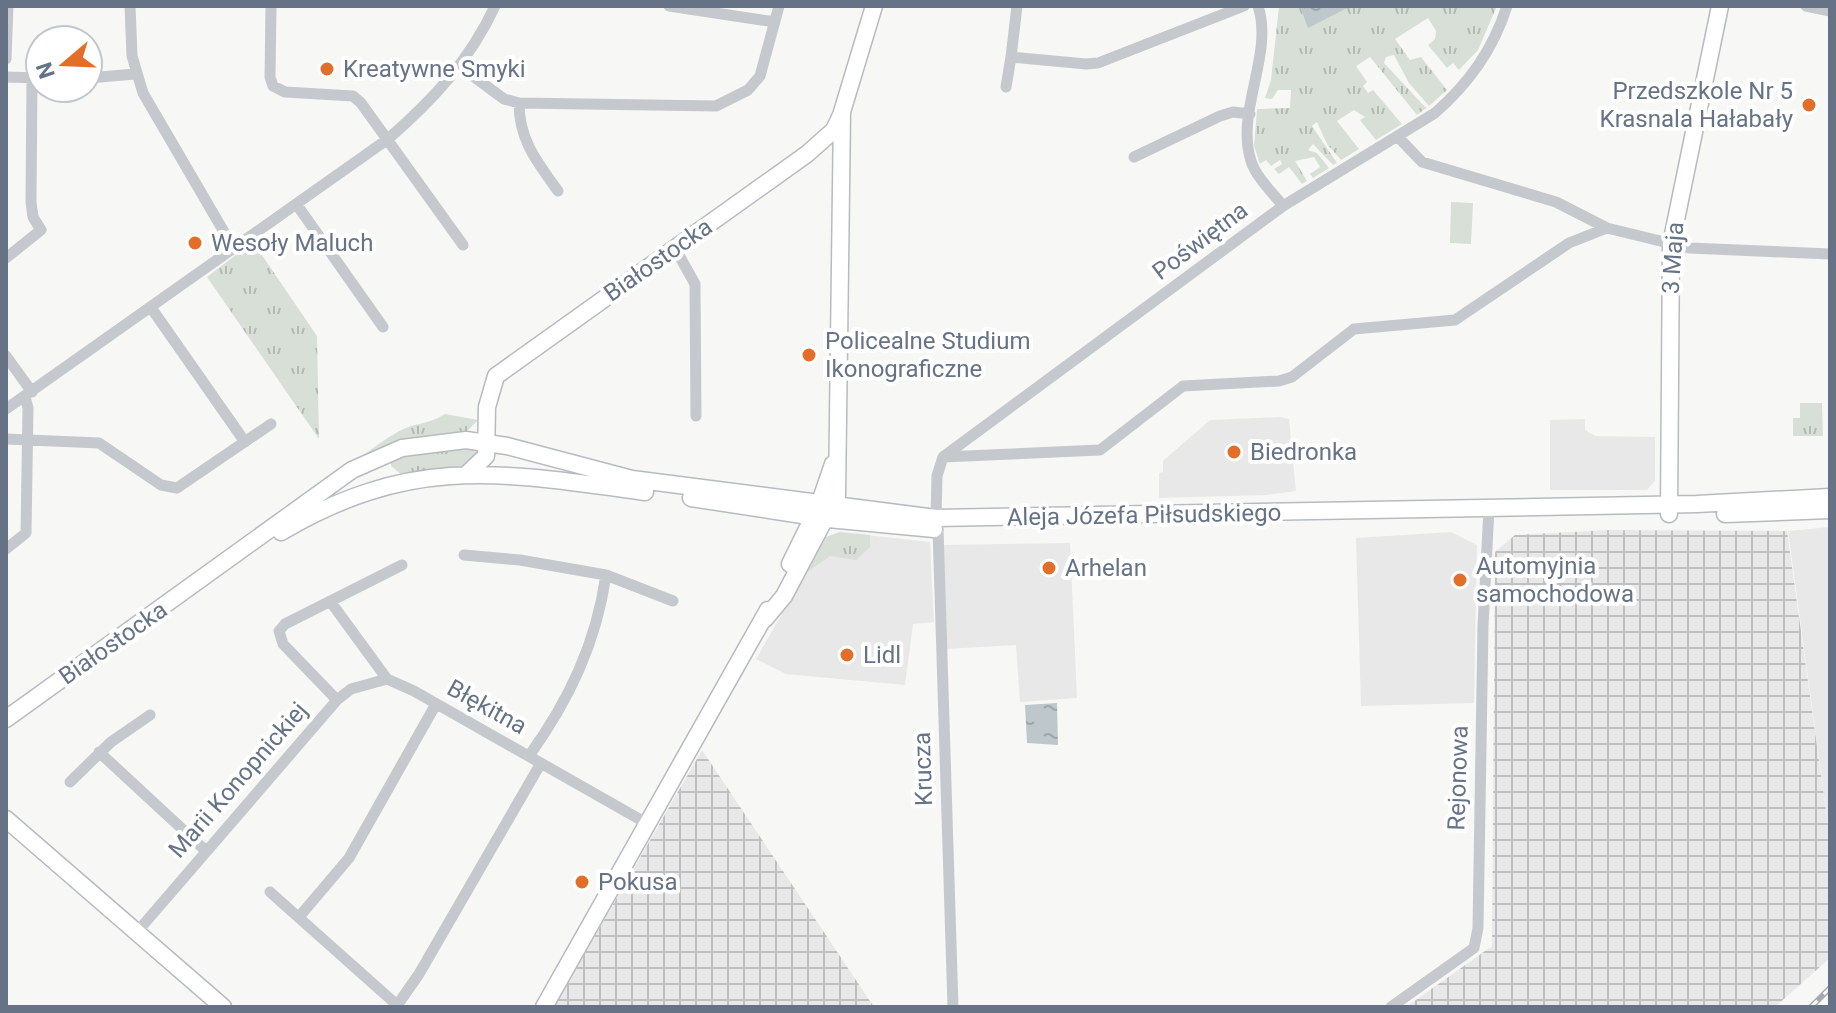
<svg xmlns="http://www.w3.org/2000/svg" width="1836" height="1013" font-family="Roboto,sans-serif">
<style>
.built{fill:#e8e8e8}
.industrial{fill:url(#industrial-grid)}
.grass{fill:url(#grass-tufts)}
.pitch{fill:#d8dfd6}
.water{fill:url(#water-ripples)}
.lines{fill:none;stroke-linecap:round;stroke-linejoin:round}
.secondary-casing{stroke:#b7bbc1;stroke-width:19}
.street{stroke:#c5c8cc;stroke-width:11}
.secondary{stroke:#fff;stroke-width:16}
.rail-casing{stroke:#a5aab1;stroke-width:6}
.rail{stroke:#fff;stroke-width:3;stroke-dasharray:9;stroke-linecap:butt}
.poi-dot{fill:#e36e29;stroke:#fff;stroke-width:3}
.labels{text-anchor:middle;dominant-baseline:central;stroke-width:8;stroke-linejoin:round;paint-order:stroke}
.poi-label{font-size:24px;fill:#667386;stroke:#fff;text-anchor:start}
.street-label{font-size:24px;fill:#667386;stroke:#fff}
</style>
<defs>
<pattern id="industrial-grid" width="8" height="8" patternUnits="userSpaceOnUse" patternTransform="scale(2)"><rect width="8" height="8" fill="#e8e8e8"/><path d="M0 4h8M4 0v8" fill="none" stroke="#c0c0c2"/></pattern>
<pattern id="grass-tufts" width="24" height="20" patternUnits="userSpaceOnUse" patternTransform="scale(2)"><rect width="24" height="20" fill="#d8dfd6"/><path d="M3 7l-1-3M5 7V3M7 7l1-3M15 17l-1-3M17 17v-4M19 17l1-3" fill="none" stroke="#b3b9b3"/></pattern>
<pattern id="water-ripples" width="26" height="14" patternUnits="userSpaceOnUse" patternTransform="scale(2)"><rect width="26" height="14" fill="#bec7cc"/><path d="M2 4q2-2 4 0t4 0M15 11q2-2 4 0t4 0" fill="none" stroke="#9ea6ab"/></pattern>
</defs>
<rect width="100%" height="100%" fill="#f7f8f5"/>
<path class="built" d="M1280 417 1289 419 1296 491 1266 495 1159 498V473L1163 472V461L1210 420Z
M1585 419V430L1595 436 1655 437V481L1647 490H1550V420Z
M1830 527V839L1788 531Z
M840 532 930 542 934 622 913 624 905 685 786 674 756 659 826 537Z
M1451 532 1477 545 1474 703 1361 706 1356 538Z
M1070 543 1077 698 1020 702 1016 645 946 649 942 545Z"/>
<path class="industrial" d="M1608 530 1787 531 1830 839V958L1775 1007H1406L1492 946 1495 552 1515 535Z
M702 750 874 1007H554Z"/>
<path class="grass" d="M1279 6H1497L1478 50 1459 70 1453 63 1447 68 1428 45 1435 39 1436 31 1428 18 1395 39 1410 60 1421 57 1447 90 1429 106 1409 83 1394 55 1386 57 1384 63 1426 108 1417 115 1370 57 1356 66 1367 82 1363 86 1368 93 1373 90 1402 124 1376 140 1360 120 1365 117 1354 110 1337 121 1359 149 1341 160 1327 144 1317 122 1312 126 1337 163 1333 165 1313 144 1308 150 1317 153 1329 168 1313 178 1310 174 1320 167 1314 157 1295 161 1307 181 1302 184 1289 167 1279 174 1274 169 1282 164 1280 160 1271 166 1266 160 1260 164 1254 146 1257 109 1290 108 1291 90H1278L1272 99 1265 98 1271 80Z
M253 242 317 336 319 439 207 277Z
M1800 403H1822L1823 436H1793V418H1800Z
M445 414 478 420 465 433 410 439 354 462C372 450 394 430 415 425 427 422 434 421 445 414Z
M477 446 481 449 467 465 402 475 391 466V461L410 452Z
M840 532 870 535V547L856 560 830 556 806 573 826 537Z"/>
<path class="pitch" d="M1451 202 1473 203 1471 244 1450 243Z"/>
<path class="water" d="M1300 6H1351L1308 28Z
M1057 703 1058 745 1027 743 1025 705Z"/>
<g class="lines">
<defs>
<path id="secondary" d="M467 474 486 456 487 407 496 376 807 154 834 130 842 113
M691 498 828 519 934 529
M1669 514 1671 244 1720 6
M1725 514 1830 510
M281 532C412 455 501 472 645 492
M790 564 819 505 833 464
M765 619 784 596 837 496 842 112 874 6
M6 719 352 470 402 448 466 440 507 446 632 479 936 518 1697 504 1830 497
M6 819 223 1007
M544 1007 768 610"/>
</defs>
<use href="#secondary" class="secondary-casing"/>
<path class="street" d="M130 6 132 56 143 93 234 249
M271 6 270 77 273 86 285 92 353 96 361 103 463 245
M669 6 775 22
M1017 6 1011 57 1086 64 1098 63 1244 6
M1258 6C1274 55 1235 111 1251 161 1256 177 1272 192 1283 206
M1806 6 1830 11
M6 59 8 6
M461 67 504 99 519 103 716 106 748 90 760 76 779 6
M6 77 39 78
M88 78 135 74
M1006 87 1011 57
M519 103C519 140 537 162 558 191
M1398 137 1422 162 1556 202 1607 228 1689 248 1830 254
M1134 157 1220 116 1233 112 1250 114
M297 205 383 327
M675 248 695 284 696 416
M6 258 41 230 33 217 31 202 32 78
M152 309 245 442
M6 356 32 392
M6 409 388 139C433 100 470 60 495 6
M6 439 99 443 161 485 177 488 271 424
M943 457 1100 450 1183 386 1279 381 1292 377 1354 329 1455 320 1569 243 1607 228
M936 518 937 476 943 457 1283 206 1435 113C1469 83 1493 50 1507 6
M938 529 953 1007
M6 549 26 533 28 408 25 397
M464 555 520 560 606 575C596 644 569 700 529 756
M606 575 673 601
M330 601 387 679 414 691 648 824
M337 700 283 644 279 631 285 624 402 565
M99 752 206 851
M70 782 111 742 150 715
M270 892 397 1005
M299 917 349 858 436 704
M137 932 337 700 351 689 387 679
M396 1007 419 974 541 763
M1391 1007 1474 948 1478 928 1483 626 1489 508"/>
<use href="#secondary" class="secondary"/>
<defs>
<path id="rail" d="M1811 1007 1830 988"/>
</defs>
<use href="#rail" class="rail-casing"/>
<use href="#rail" class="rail"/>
</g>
<g class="poi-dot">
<circle cx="327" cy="69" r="8"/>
<circle cx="1809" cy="105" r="8"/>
<circle cx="195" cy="243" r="8"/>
<circle cx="809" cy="355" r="8"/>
<circle cx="1234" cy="452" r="8"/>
<circle cx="1049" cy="568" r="8"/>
<circle cx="1460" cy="580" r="8"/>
<circle cx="847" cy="655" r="8"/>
<circle cx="582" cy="882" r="8"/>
</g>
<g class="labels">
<g class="poi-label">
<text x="343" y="69">Kreatywne Smyki</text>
<text x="1793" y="91" text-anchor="end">Przedszkole Nr 5<tspan x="1793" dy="28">Krasnala Hałabały</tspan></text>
<text x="211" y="243">Wesoły Maluch</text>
<text x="825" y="341">Policealne Studium<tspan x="825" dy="28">Ikonograficzne</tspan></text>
<text x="1250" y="452">Biedronka</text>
<text x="1476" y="566">Automyjnia<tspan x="1476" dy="28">samochodowa</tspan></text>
<text x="1065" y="568">Arhelan</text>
<text x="863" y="655">Lidl</text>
<text x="598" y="882">Pokusa</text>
</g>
<g class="street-label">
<text transform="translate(1200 241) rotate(-37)">Poświętna</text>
<text transform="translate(1673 258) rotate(-86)">3 Maja</text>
<text transform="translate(658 260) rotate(-35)">Białostocka</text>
<text transform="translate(1144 515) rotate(-1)">Aleja Józefa Piłsudskiego</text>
<text transform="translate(113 643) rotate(-35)">Białostocka</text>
<text transform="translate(487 707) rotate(29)">Błękitna</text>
<text transform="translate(923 769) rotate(-92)">Krucza</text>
<text transform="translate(1458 778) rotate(-88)">Rejonowa</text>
<text transform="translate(238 780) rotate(-49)">Marii Konopnickiej</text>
</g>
</g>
<rect width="1836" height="1013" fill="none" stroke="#667386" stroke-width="16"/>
<g transform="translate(64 64) rotate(251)"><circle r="38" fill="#ffffff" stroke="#c2c7cf" stroke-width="2"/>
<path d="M0-6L14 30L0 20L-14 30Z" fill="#e36e29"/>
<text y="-12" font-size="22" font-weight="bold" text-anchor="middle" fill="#667386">N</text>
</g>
</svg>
